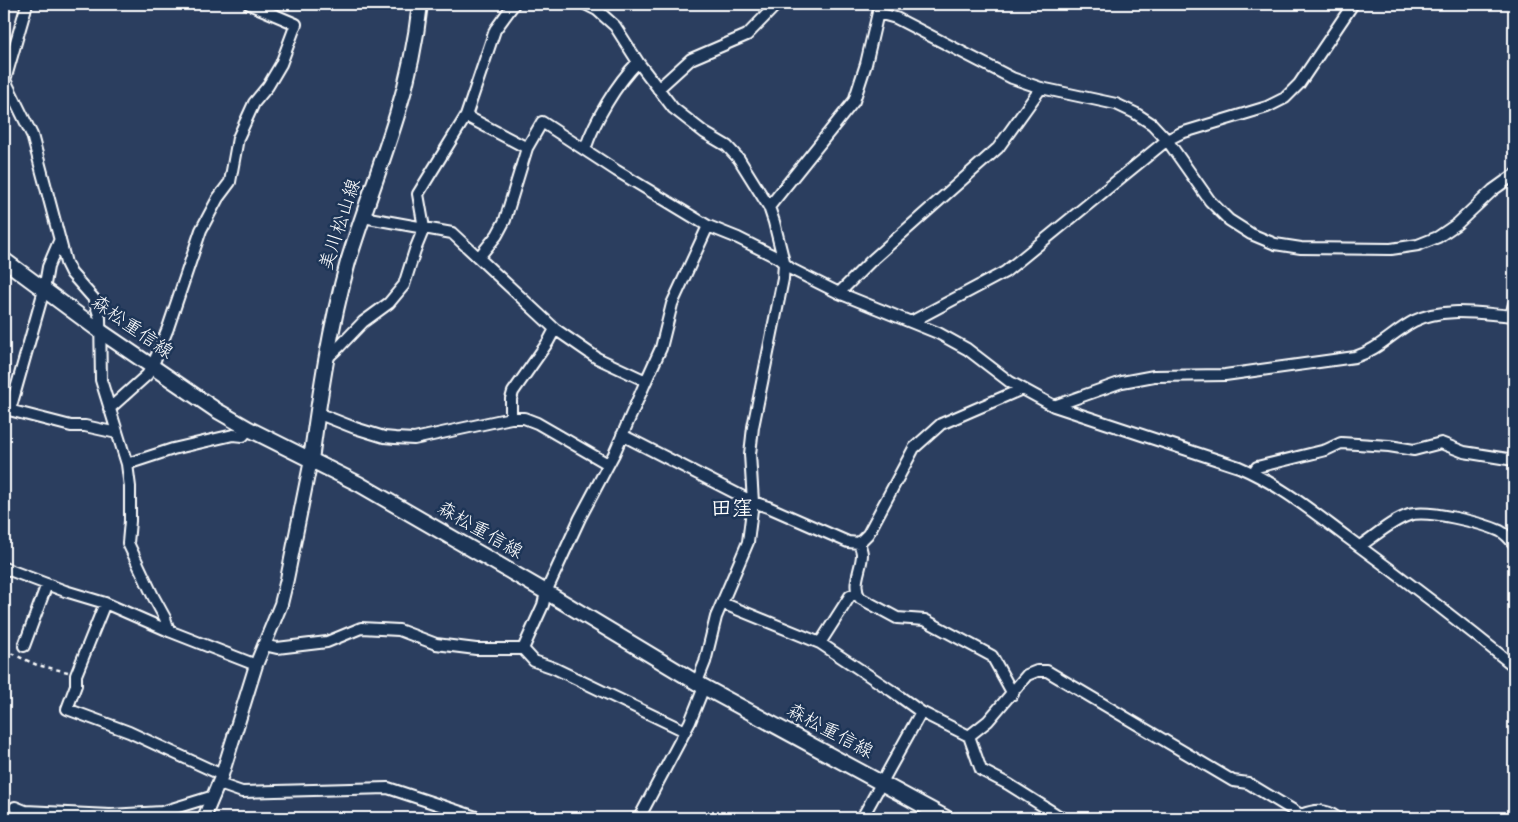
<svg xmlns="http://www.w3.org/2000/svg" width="1518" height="822" font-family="'Gochi Hand','Klee One',sans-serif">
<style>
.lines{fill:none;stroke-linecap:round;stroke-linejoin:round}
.minor-casing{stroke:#fff;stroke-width:14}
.tertiary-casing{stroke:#fff;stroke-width:16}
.secondary-casing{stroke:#fff;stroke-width:18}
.path{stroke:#fff;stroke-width:2.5;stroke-dasharray:4 4;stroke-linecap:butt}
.minor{stroke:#1d3557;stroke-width:10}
.tertiary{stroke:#1d3557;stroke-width:12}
.secondary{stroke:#1d3557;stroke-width:14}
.rail{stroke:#fff;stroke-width:4;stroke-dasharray:8 4;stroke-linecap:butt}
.labels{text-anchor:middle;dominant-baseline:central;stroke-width:5;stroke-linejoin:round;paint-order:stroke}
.street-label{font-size:19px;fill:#fff;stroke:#1d3557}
.quarter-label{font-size:21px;font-weight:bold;fill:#fff;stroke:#1d3557}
</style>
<rect width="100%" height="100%" fill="#2b3e5f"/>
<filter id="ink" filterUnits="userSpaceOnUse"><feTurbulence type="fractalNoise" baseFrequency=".02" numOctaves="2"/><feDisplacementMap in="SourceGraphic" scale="10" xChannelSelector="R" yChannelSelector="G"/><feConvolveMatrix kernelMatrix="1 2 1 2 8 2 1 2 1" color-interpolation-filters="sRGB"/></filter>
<g filter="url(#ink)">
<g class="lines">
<defs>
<path id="minor" d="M27 4 5 80 32 135 66 263 71 273 94 299 100 318 101 380 127 464 130 487V521L128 543 153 596 165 618 169 631
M585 4 597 10 615 26 638 62 673 108 705 133 727 146 739 159 769 207 774 222 784 262 783 279 753 427 750 454 753 502 748 542 716 617 705 662 697 682
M878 13 896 18 1012 78 1041 88 1116 104 1135 113 1152 124 1167 140 1210 201 1229 220 1251 234 1275 244 1301 248 1391 249 1418 245 1438 237 1457 224 1493 190 1514 175
M658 89 691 59 747 35 777 4
M466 116 527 148
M585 149C595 120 616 84 638 62
M769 207 854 101 866 64 880 4
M479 257 497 235 505 220 527 148 542 122 617 171 708 226 738 238 778 258 791 269 839 293 938 333 967 349 1010 382 1054 406 1239 467C1279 484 1313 512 1348 538 1404 579 1460 622 1514 666
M839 293 871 261 998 148 1041 88
M1511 316 1514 304
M911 322 1005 272 1167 140 1181 133 1267 107 1285 98 1299 84 1353 4
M326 359 340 346 363 322 389 303 404 285 415 250 424 228 418 194 466 116 495 30 514 4
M646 381 661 348 672 304 708 226
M1054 406 1122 382 1154 376 1225 375 1355 357C1378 350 1393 332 1414 321 1444 306 1482 314 1514 316
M5 409 71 426H85L117 433
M109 409 147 375 152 367 168 328 201 230 218 198 230 182 238 138 254 103 268 86 281 64 296 24 249 4
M10 410 44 290 48 267 60 239
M317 413 355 428 384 437 395 438 414 439 511 418H524L537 423 608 464
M511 418V399L513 392 548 342 555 329
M622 435 753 502 768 507 848 542 859 543 868 534 914 448 941 424 1022 389
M127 464 173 449 233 435 243 436 249 429
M1253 473 1257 467 1326 450 1341 443 1389 446 1414 450 1441 443 1464 452 1514 460
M859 543C860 546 862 551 862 554 862 569 851 584 860 598L897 618 925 620 992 656 1013 694
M1360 546C1375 536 1391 521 1409 515 1427 509 1482 523 1500 531 1506 534 1510 539 1514 544
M4 568 65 591 105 603 169 631 256 665
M105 603 76 675V685L67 709 129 732 222 775
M722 603 820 643 892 691 921 712 969 736 981 770 1008 784 1062 818
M820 643 850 596 857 593
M264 645 277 648 327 642 361 628 399 630 436 644 476 649H523L543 605 546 592 580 518 614 454 646 381 597 358 555 329 452 233 363 217
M24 646 47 584
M523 649 534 661 554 668 685 731
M969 736 988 721 1027 675 1037 671H1047L1233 781 1248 783 1301 815C1314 810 1326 808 1337 818
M219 784 242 792 388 788 479 818
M15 807 25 811 110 815 162 812 214 796
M639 818 690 722 704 687
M862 818 921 712"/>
<path id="tertiary" d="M204 818 222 775 256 665 281 604 287 579 311 460"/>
<path id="secondary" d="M4 260 100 331 216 410 249 429 359 484 546 592 704 687 946 818
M311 460C320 393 330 327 348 262 363 213 382 164 397 115 408 79 416 41 420 4"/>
</defs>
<use href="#minor" class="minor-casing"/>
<use href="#tertiary" class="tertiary-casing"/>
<use href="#secondary" class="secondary-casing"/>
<path class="path" d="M4 650 37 665 68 672"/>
<use href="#minor" class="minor"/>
<use href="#tertiary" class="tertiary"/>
<use href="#secondary" class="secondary"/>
<path class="rail" d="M4 815 7 818"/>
</g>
</g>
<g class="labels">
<g class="street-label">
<text transform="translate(342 225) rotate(-72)">美川松山線</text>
<text transform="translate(131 329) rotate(35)">森松重信線</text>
<text transform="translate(479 532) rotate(30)">森松重信線</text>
<text transform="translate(829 733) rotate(28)">森松重信線</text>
</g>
<g class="quarter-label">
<text x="732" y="511">田窪</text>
</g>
</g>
<rect width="1518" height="822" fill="none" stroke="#1d3557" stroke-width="20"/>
<rect x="10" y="10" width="1498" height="802" fill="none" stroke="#fff" stroke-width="2" filter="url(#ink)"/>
</svg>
